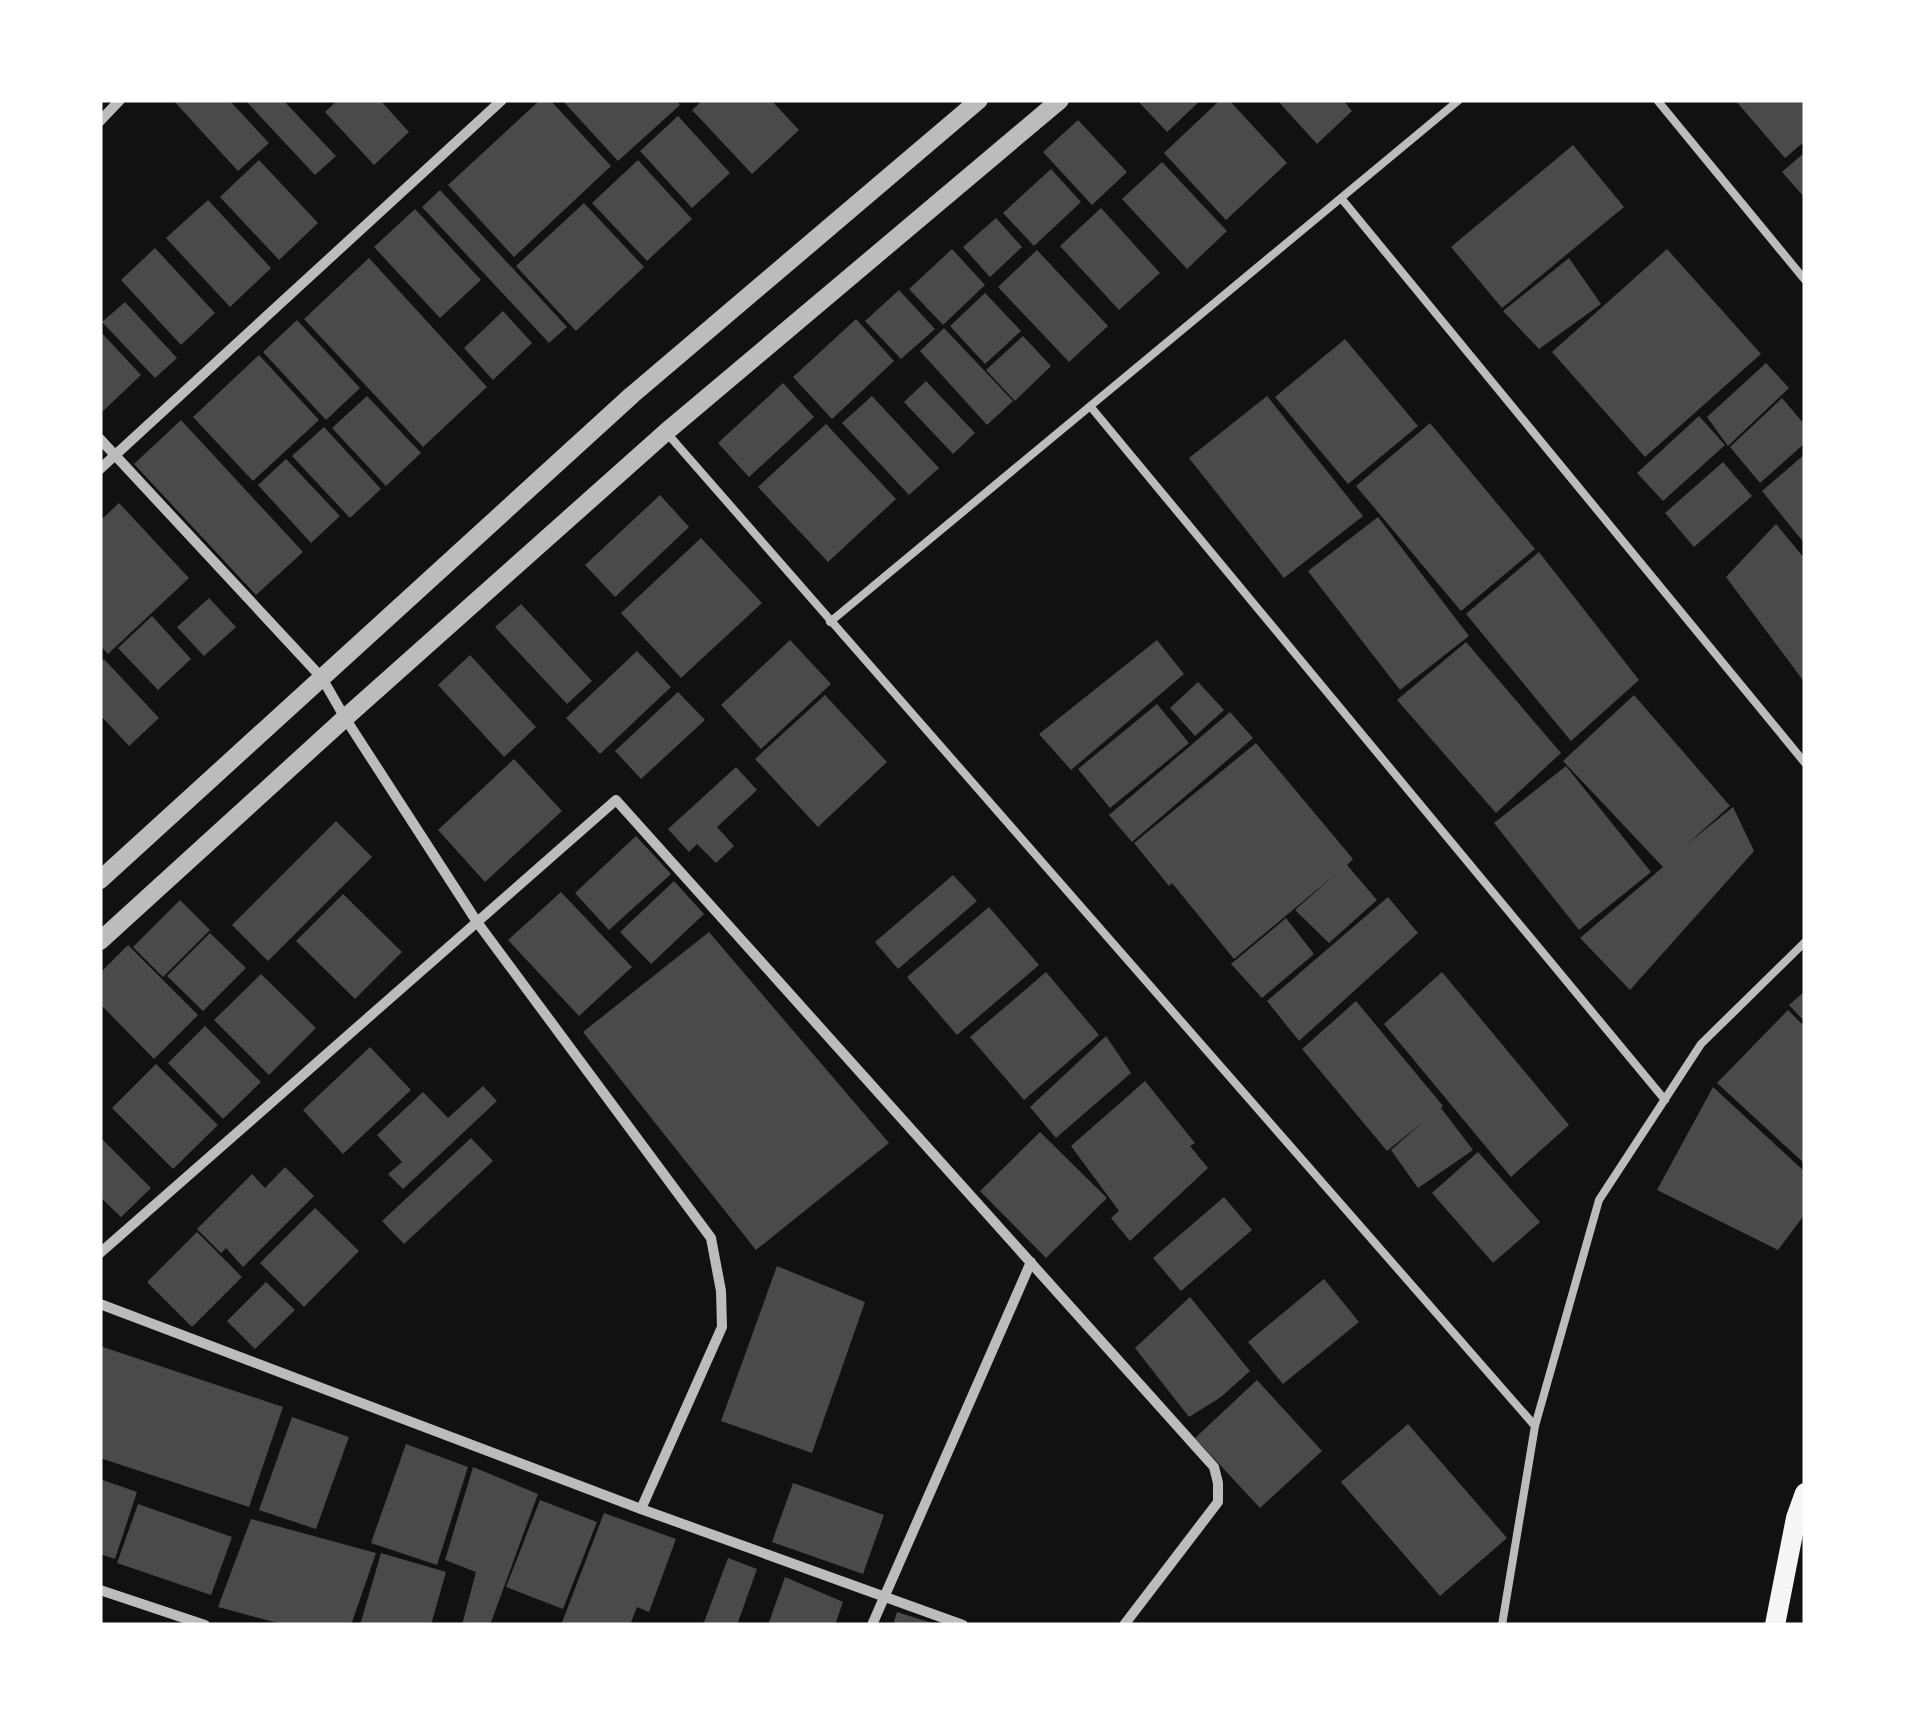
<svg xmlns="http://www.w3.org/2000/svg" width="1905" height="1725" font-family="Georgia,serif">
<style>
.building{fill:#4a4a4a}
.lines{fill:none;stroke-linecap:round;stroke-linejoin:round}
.service{stroke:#bcbcbc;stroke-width:8}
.minor{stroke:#bcbcbc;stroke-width:10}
.tertiary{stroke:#bcbcbc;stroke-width:18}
.secondary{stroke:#f5f5f5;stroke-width:20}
</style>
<rect width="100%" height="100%" fill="#111"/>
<path class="building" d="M173 100H229L269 143 238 171Z
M245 100H283L336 156 315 175Z
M338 100H380L409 132 374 165 325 112Z
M540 100H550L611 166 514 257 448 185Z
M562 100H676L680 105 618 161Z
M703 100H771L799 130 752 174 692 110Z
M1137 100H1201L1167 132Z
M1220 100H1229L1287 163 1226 220 1164 153Z
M1277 100H1343L1352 111 1317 144Z
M1735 100H1805V141L1785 158Z
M678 116 730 173 692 208 640 151Z
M1078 120 1127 172 1092 205 1043 152Z
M1573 145 1624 207 1502 308 1451 247Z
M1805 152V198L1782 172Z
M259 160 318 223 279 260 220 197Z
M638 160 692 219 647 261 592 203Z
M1162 162 1227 231 1187 269 1122 199Z
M1051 169 1081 202 1034 246 1003 213Z
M440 190 567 327 549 343 422 207Z
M208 200 271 268 230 307 166 238Z
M584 203 644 267 576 331 516 266Z
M1101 208 1160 273 1119 310 1060 246Z
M415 209 481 280 440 318 374 247Z
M996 218 1022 247 990 277 963 247Z
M155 248 215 313 181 345 121 280Z
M952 249 985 285 943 325 909 289Z
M1667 249 1761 354 1645 457 1552 352Z
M1037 250 1108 326 1069 362 998 287Z
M369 258 487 387 423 447 304 319Z
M1569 258 1601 304 1539 349 1503 311Z
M899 290 935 329 901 359 865 321Z
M985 293 1021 331 985 364 950 326Z
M125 302 177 358 155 378 102 322Z
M503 311 532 343 493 380 464 348Z
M856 319 894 361 832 419 793 377Z
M297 320 360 388 326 420 263 352Z
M944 328 1013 401 987 425 920 351Z
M100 331 141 375 102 412 100 409Z
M1023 336 1051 366 1015 401 986 370Z
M1345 339 1418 426 1348 484 1275 397Z
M259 355 319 420 253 481 193 417Z
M1766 363 1789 388 1728 446 1707 417Z
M926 381 975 433 953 454 904 402Z
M783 383 814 417 749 477 718 443Z
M367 396 421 453 386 486 332 428Z
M872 396 939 468 909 495 842 423Z
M1267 396 1363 516 1284 578 1189 458Z
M1782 398 1805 425V443L1760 483 1730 447Z
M1699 416 1725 445 1663 501 1637 473Z
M181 420 303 552 256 595 134 464Z
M1430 423 1535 549 1461 611 1356 486Z
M826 424 896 499 828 562 758 487Z
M324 427 381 489 350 518 292 456Z
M1805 454V544L1762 491Z
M286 459 340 516 311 543 258 485Z
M1723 462 1752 496 1694 547 1665 513Z
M660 495 689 527 615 597 585 565Z
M119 503 189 578 108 654 100 645V521Z
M1378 517 1469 636 1400 690 1308 571Z
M1776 524 1805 559V683L1726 577Z
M701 538 762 603 681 678 621 613Z
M1539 552 1639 680 1571 741 1466 614Z
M209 598 236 627 204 656 177 627Z
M521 604 592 681 567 704 495 627Z
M152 616 191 659 158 690 118 648Z
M790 640 831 684 761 749 721 705Z
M1157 640 1184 674 1071 770 1039 734Z
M1466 642 1561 753 1496 813 1397 700Z
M637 651 671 687 600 754 566 718Z
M470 655 536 727 504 757 438 685Z
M104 659 159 718 129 746 100 715V663Z
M1198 682 1224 710 1195 736 1170 708Z
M678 692 705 720 641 779 615 751Z
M825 695 887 762 818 827 755 759Z
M1634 695 1730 806 1686 845 1733 807 1754 851 1630 990 1580 938 1663 867 1563 761Z
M1157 704 1189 743 1110 808 1078 769Z
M1230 712 1253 738 1132 842 1109 815Z
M1256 743 1353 859 1347 865 1377 900 1329 943 1295 910 1337 873 1234 959 1172 883 1169 886 1134 843Z
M514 759 562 811 485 882 438 830Z
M1566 766 1651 872 1579 930 1494 823Z
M736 767 757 790 717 827 734 846 716 863 697 844 689 852 668 829Z
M336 821 372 857 268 961 232 925Z
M636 836 671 874 609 930 575 893Z
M953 875 977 901 898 969 875 942Z
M674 881 704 914 651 964 620 932Z
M561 892 632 967 579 1016 508 940Z
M343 894 402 952 355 999 296 941Z
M1388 897 1418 933 1299 1041 1267 1001Z
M180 900 210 930 163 977 133 947Z
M989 907 1039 965 957 1035 907 977Z
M1286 918 1314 954 1262 998 1231 964Z
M709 932 889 1143 756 1250 583 1032Z
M210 933 246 968 203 1011 167 976Z
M128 945 198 1015 154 1059 100 1004V973Z
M1046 972 1099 1035 1024 1100 970 1037Z
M1442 972 1569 1125 1511 1177 1384 1024Z
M261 974 316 1028 269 1075 214 1020Z
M1805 991V1022L1789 1005Z
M1356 1001 1443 1106 1441 1108 1473 1150 1418 1188 1391 1150 1423 1122 1387 1151 1302 1049Z
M1788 1010 1805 1027V1164L1717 1083Z
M205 1026 261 1082 223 1119 168 1063Z
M1106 1036 1131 1073 1056 1138 1030 1107Z
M370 1047 411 1090 343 1154 303 1110Z
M156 1064 218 1125 173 1169 112 1108Z
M1145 1081 1195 1143 1190 1146 1208 1168 1130 1241 1111 1218 1119 1211 1071 1146Z
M483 1086 497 1101 403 1189 388 1174 402 1162 377 1135 423 1092 448 1118Z
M1713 1087 1805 1172V1214L1778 1250 1657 1190Z
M1040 1132 1107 1198 1046 1258 980 1191Z
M100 1137 151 1188 121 1217 100 1197Z
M471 1138 493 1161 404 1244 382 1221Z
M1478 1152 1540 1222 1493 1263 1432 1193Z
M285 1167 314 1196 243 1267 226 1248 221 1253 197 1229 252 1174 265 1188Z
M1224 1197 1252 1230 1181 1291 1153 1258Z
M315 1208 359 1251 304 1307 260 1263Z
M197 1232 242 1277 192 1327 147 1282Z
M777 1266 865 1302 812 1453 721 1421Z
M1324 1279 1359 1322 1283 1384 1248 1342Z
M266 1282 295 1310 255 1349 227 1321Z
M1190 1297 1250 1371 1221 1397 1189 1417 1135 1348Z
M100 1346 283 1407 249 1507 100 1458Z
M1257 1380 1322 1451 1260 1508 1195 1438Z
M292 1417 349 1437 316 1529 259 1510Z
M1408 1424 1507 1538 1440 1596 1341 1482Z
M406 1444 468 1467 437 1565 371 1543Z
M473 1467 538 1494 490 1625H462L476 1572 445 1560Z
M100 1479 137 1492 115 1559 100 1554Z
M793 1483 884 1515 863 1574 772 1542Z
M540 1500 597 1522 563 1609 506 1587Z
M138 1504 232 1537 211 1595 117 1563Z
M604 1513 676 1539 649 1612 637 1607 630 1625H561Z
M251 1519 376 1553 351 1625H285L218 1607Z
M381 1553 446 1572 431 1625H360Z
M728 1558 757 1569 737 1625H703Z
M785 1577 843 1602 835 1625H768Z
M897 1612 935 1624V1625H893Z"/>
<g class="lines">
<path class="service" d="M1657 100 1805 280
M1341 198 1805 763
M1090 406 1665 1100
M666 432 1535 1426
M830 622 1459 100
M1502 1625 1535 1426 1599 1200 1701 1044 1805 942"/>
<path class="minor" d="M100 121 120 100
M100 439 322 678 345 718 477 922 711 1238 721 1291 722 1327 641 1509
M100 469 502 100
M100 1253 616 800 1214 1467 1218 1483V1502L1124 1625
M100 1304 641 1509 963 1625
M100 1590 205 1625
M872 1625 1031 1262"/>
<path class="tertiary" d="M100 880 632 395 979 100
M100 941 345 718 666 432 1060 100"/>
<path class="secondary" d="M1775 1625 1796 1518 1805 1493"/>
</g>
<rect width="1905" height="1725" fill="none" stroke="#ffffff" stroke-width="205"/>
</svg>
